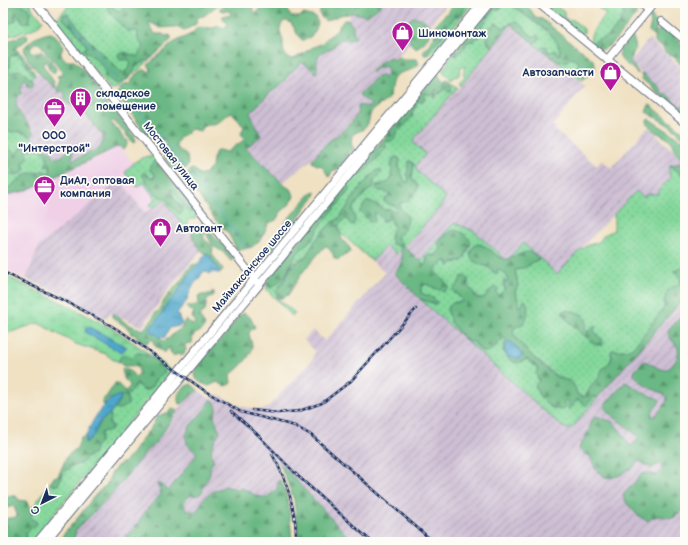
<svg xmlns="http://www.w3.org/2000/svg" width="688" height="545" font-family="'Balsamiq Sans',sans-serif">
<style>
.built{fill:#efd0e7}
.industrial{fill:url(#industrial-furrows)}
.grass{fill:url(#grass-dots);stroke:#50847c;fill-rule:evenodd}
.forest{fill:url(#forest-firs);stroke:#437470}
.wetland{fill:url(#wetland-marsh);stroke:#50847c}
.water{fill:url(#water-ripples);stroke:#346a94}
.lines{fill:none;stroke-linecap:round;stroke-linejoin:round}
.stream{stroke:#4da6cb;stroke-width:1}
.minor-casing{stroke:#656d81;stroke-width:8}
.major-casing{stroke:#656d81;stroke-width:9}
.minor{stroke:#fff;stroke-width:6}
.major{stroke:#fff;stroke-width:7}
.rail-casing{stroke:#1b2f5e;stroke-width:2.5}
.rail{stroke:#fdfcf7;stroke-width:1;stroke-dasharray:3;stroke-linecap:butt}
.labels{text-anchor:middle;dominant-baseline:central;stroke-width:3.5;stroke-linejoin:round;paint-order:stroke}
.poi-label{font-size:11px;font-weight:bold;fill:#1b2f5e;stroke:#fdfcf7;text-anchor:start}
.street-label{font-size:11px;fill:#1b2f5e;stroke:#fdfcf7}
</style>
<defs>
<pattern id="industrial-furrows" width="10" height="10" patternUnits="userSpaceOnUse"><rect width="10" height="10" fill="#cdbed3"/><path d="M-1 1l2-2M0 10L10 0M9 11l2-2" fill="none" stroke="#a69bae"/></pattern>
<pattern id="grass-dots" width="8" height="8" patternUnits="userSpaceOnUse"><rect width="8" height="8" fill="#84d89b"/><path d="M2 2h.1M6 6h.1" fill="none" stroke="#71ba88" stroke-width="1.8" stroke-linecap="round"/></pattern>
<pattern id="forest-firs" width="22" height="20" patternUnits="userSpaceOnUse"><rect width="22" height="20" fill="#6bb883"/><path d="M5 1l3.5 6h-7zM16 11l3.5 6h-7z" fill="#57966e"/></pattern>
<pattern id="wetland-marsh" width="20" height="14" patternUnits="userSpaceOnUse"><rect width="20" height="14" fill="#84d89b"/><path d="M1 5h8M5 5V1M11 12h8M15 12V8" fill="none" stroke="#71ba88"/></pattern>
<pattern id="water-ripples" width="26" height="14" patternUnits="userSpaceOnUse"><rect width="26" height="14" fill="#4da6cb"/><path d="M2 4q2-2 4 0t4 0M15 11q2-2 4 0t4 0" fill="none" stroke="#3f88a8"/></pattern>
</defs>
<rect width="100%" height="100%" fill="#fdfcf7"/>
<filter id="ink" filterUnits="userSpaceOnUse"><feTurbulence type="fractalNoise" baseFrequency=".025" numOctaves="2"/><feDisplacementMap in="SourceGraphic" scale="8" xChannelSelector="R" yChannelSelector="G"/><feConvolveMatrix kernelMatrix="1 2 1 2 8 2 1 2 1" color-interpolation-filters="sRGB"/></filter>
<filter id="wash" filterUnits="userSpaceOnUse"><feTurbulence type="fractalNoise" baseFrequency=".012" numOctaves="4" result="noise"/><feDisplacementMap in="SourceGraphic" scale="16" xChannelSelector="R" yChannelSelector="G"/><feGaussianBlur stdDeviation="0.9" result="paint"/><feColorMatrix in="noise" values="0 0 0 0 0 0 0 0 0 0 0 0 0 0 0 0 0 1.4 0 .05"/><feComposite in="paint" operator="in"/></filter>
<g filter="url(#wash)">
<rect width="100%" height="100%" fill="#efe1c2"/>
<path class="built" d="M119 146 164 200 145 213 120 180 39 246 26 279 3 269V196L25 191Z"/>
<path class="industrial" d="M382 3H447L430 26 419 17 411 18 406 23 405 28 409 33 410 43 395 59 389 58 377 64 371 70 372 73 376 69 385 66 388 72 387 76 384 78 379 76 376 78 367 88 359 94 361 97 367 100 371 105 368 107 360 106 356 116 347 126 328 142 322 151 282 183 246 148 261 136 250 113 271 92 277 88 286 80 289 74 301 63H304L316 73 318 68 317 61 318 56 322 52 332 48 341 39H353L352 25 348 20 350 14 381 6Z
M511 24 585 86 552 126 556 128 555 130 597 166 602 160 611 168 648 127 681 158 684 163 669 171 670 177 669 180 664 183 657 194H648L643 198 635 191 557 274 523 243 508 259H505L474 231 465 228 420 261 579 399 633 355 685 299V542H353L279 462 276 464 281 481 280 480 276 491 271 493 266 498 257 496 242 488 235 489 226 486 213 491 205 497 197 511H188L185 507V501L189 496 196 495 203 490 205 483 209 475 210 467 213 464 212 449 214 440 219 434 214 417 217 411V407L213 400 208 402 205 409 189 427 187 432 186 437 187 444 197 454 168 491 158 483 161 494 147 509 125 542H73L76 530 114 492 147 450 156 442 175 416 177 411 189 398 194 395 198 390 212 400 217 394 240 406 261 410 267 408 313 359 315 351 304 340 313 330 325 341 385 273 372 261 387 246 396 254 404 247 440 207 445 197 417 171 416 165 424 152 413 143 414 140 456 90 457 91Z
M649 39 685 71V103L683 105H677L668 95 663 94 657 85 651 82 630 62Z
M39 73 47 81 55 87V85L60 93 62 91 65 93 64 98 73 105 79 100H82L81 104 86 115 103 136 102 143 98 149 74 161 72 159 73 151 68 150 61 157 54 158 53 153 46 150 43 143 38 142 37 144 32 138 33 130 17 108 16 101 18 97 22 93 21 91V86L23 81 24 80 26 81 27 86 33 85 34 82 32 80 35 75Z
M120 180 145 213 164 200 202 250 171 286 142 327 111 312 106 319 62 294 26 279 39 246Z"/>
<path class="grass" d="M19 3H30L34 12 43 20C36 32 16 34 3 37V27L15 20 16 13 18 14 22 21 29 22 31 15 25 6H22Z
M71 3H128L120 11 115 10 111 5 109 10 127 31 138 30 139 33 137 37 144 47 140 53 138 57C130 56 126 50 118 55L122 60 128 59 131 63C130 67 126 73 122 73L86 37 68 14 66 13 62 18 74 29 87 46 84 50 85 52 94 57 105 70V73L118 84 127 79 136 66 154 56 118 88 110 89 76 47 72 39 73 37 71 34 69 35 59 27 56 20 58 17Z
M467 3H473L435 50 429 55H424V53L427 54 432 46 441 38 445 28 454 18 459 16Z
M500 3H511C523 20 560 30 560 54H557L556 51 549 52 546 46 544 50 559 62 571 58 578 61 579 68 578 69 575 68 576 75 580 76 583 73 584 74 583 78H585L582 81 580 80 533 43 539 40 528 33 524 27 513 22 504 28 496 23 490 29V34L487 42 490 46H493L461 86 459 83 465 77 463 74 465 67H461L459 75 457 77 454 76 452 79V80H451L441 69 447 65 448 60 454 52 458 53 467 42 474 41 477 38 483 34 484 30 480 28Z
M546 3H552L565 13 564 16 569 21 572 19 584 29V33H580L548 7Z
M592 3H619L621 5 624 15 620 19 621 22 608 37 597 40 592 44C586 34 600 22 606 14Z
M18 54 21 57 33 75H35L32 80 21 71 18 70 11 73 8 70 10 66 9 58 11 56Z
M449 82 458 89 455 90 415 138 413 143 424 152 425 155 416 165 417 171 446 197 440 207 404 247 400 243 397 237 406 225 408 217 401 209 399 205 401 203 407 201 417 191 416 183 412 178 414 164 411 161 409 162V178L407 183 405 182 399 167 400 159 398 157 393 158C390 166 394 174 389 182L385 183 384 191 389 193 390 196 384 202 395 206 397 210 395 212 389 209 384 210 379 205 374 204 371 201 363 213 370 221H375L374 215 375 211 379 216 383 217 386 221 389 218C397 224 393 236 397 244 398 246 400 248 401 250L396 254 386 246 372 261 339 232C337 226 340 223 344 219H348V221L355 217 352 211C354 205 368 190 374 185V180L382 172 370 176 367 182 360 188 339 219 333 222 323 231 316 240 306 256 298 260 289 269 277 298 295 313 292 316 267 290 266 284 267 282V284L271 288 283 278 296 255 315 236 319 227 349 191 345 185 350 179V181L356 176 362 174 385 150 386 148 385 144 387 141 395 139 397 132 413 116 412 112 416 107V101L424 100 426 93H433L437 96 435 91 436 89 440 94 445 89 449 92 451 89Z
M3 128C7 131 11 130 16 131 26 132 31 137 37 144L35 146C19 145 22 152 14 154L3 142Z
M38 148 43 151 48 158 47 162 51 171 49 173 44 171 26 174 8 189 3 190V170L12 168 14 169 10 174H19L25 169 23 163 28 158 26 153 28 149Z
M148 156 153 157 157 161 153 164 155 177 151 178 147 174 145 181C152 188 155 197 166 198L172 207 179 214 182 207 174 198 173 195 171 191V189H173C179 196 182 206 189 212L192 211 194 208 198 215 195 219C191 219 188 219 187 223L188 226 185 228 164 200 153 208 149 205 156 200 144 183 137 187 125 173C130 165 138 158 148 156Z
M670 165 685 177V267L674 271 681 278C681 284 677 286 672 287L664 301V308L637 343C630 351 622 351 613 350L611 351C613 359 610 362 605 367 602 370 601 375 599 378 594 384 589 388 586 396L583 397 578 395 570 381 561 379 555 375C543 364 517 346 512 332L514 328 524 323 523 302 521 309 519 308V302L515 292 518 285 515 270 526 267 534 261 539 260C530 248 519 255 508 259L523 243 557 274 580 250 588 245 599 242 604 235 614 230V214L636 191 643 197 648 194H657L662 186 669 180 670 177 669 171ZM568 310C576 313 585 313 587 323L585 327 586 330 588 332 591 328C597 332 596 338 596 345 586 334 569 327 563 313L564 311Z
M454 223 474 231 505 259C494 257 490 246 478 244 472 246 469 252 471 258L487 267 496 274 498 269C504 271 510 276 508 283L504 280 503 283 505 289 499 295 495 294 497 290 495 287C489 290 488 296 483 299L475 296 474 293 468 287V279L459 283 453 289V291L461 298 462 302H455L448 312C450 320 460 338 468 341 470 341 472 342 474 342L478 348 490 351 504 338 507 340 505 342 503 351C509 362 515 365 527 359L537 367V377L550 407 559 410 565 408 564 402 567 399 569 404 568 407 579 399 598 397 571 429H568L561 426 420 299 435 304 437 303C434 296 426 297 421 293V288L426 284 444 292 445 282 434 270 435 268 445 261H447L448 265C453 262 457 263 461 261 466 259 468 249 471 243 467 236 462 233 455 230 447 233 442 237 438 245L441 248C438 255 436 255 428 256L425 265 420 261Z
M164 373 168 375 31 542H27L25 533 37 524V522L31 519V510L50 483 53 485H58L62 474 66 470 74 465 80 464 87 457 94 453C94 451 94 448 95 446 97 444 99 444 100 441 102 435 98 429 109 431L112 429V425L108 423 111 417 110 413 114 409H116L128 403 127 396 137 384H138L144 391C153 389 152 382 158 377 160 376 162 375 164 373Z"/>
<path class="forest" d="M3 3H19L22 6 28 7 31 12 29 22 24 23 18 14 16 13V20L3 27Z
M128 3H220L204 16 198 17 196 24 185 30 174 27 161 28 149 22V25L155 34H163L165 36 170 35 172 39 154 56 136 66C133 75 124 83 115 85L105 77V70L103 67 94 57 85 52 84 50 87 46 74 29 62 18 64 14H68L86 37 122 73C126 73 130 67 131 63L128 59 122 60 120 59 118 55 125 52 138 57 139 53 144 47 138 40V31H127L115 18 107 8 109 5H111L115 10 120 11Z
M227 3H241L247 8 252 3 253 11 256 13 264 3H287L289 14 293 17H299L304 14 315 17 318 23C316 32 311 39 302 40 294 33 294 20 284 21 276 30 282 32 283 42 283 50 283 54 290 59L296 58 313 47 321 44 328 37 334 33 344 20H348L353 26V31L356 36 354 39 349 40 341 39C338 41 335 46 332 48 327 52 321 50 318 57 315 63 319 67 316 73L304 63H301L289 74 286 80 277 88 271 92 250 113 261 136 246 148 284 185 292 190 294 196 289 205 281 212 276 220 269 223 261 239 252 247 241 250 236 248 228 233 216 221 199 196 192 191 182 178 191 169 195 170 200 175 206 173 212 167 213 158 216 151 219 150 227 152 244 140V139L241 133 244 127 239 120 231 112C226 115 223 120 217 123 209 126 206 120 200 131L192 129C186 133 176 138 176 147L187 156 188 166 184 170 177 172C170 167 162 157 162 149L166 144 163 138 162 137V140L160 142 153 141 148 136 126 107 120 101 116 94 123 86 131 83C132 78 138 71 143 70 146 70 148 71 150 72L151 69 148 65 149 64 173 43 191 34 198 27 213 28 219 26 224 28 228 24 222 17 223 16 227 15 230 16 231 14 229 11H223L220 10V8Z
M323 3H333L332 6H333L337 3H382L381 6 367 16 354 13 340 15 326 21C319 18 318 10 323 3Z
M456 3H467L461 13 454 18 445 28 441 38 432 46 427 54H425L423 52 434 37 435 25Z
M494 3H500L499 5 502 6V8L499 9H494L480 28 484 30 483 34 477 38 474 41 467 42 465 47 457 56 454 55V52Z
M511 3H524L531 10 535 18 542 19 593 60 595 64V69L584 79 583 78V73L581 75H578L573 71V68L578 69 579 68 578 61 571 58C569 59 566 62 563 62 558 63 544 51 542 47L543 46H546L549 52 556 51 559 55 560 54C561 36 536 23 523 13 518 10 514 8 511 3Z
M619 3H633L636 8V15C628 24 611 49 600 50L592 44 597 40 608 36 621 22 620 19 624 15 621 5Z
M650 15 658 23 655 32 658 31 661 28C670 31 680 39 683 47H685V70L675 58 665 52 662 46 658 45 654 41V37L649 31 651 23 649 17Z
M416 17C437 21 432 42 415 48L410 43 409 33 405 26 411 18Z
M515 21C523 25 527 32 533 37L537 35 539 37V40L533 43 511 24 493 46 491 47 488 43 487 40 490 34 489 29 496 23 504 28Z
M50 33C56 34 62 42 63 48L61 52V55L67 61H74C80 64 96 86 100 92 103 97 103 99 107 103L106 107 113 109 128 128 135 138 136 141 134 143 132 142 121 128 112 120 111 122 114 127 119 130 122 137 128 141 126 147 123 150 119 146 25 191 3 196V190L8 189 26 174 44 171 49 173 51 170 49 166 46 167 45 166 48 158C41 147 40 149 28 149L27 152 28 158 23 163C27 173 19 174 12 176L10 174 14 171 13 168 3 170V142L15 154 23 147 28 145 35 146 40 142 44 144 46 149 52 152 54 158 61 157 68 150 71 149 73 151 72 159 74 160 100 148 103 141V136L87 116 81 104 82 100H79L73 105H69L65 100V93L62 91 58 93 57 88 60 80 57 76 63 74 56 63 47 55 42 46 38 43H35L32 46 30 50 33 53 41 51C47 57 53 62 56 69L54 73 50 70 46 62H44L43 65 54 82 55 87 54 88C44 77 26 63 24 48 31 39 39 35 50 33Z
M24 35H27L28 39 14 49C21 50 33 68 35 75H33L21 57 17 54 11 56 9 58 10 66 8 70 11 73 18 70 21 71 34 82 32 86H27L26 81 23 80C22 85 19 89 22 93 20 95 17 97 16 101 14 109 29 124 33 132V135L31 137C22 132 20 131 10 132L3 128V43Z
M631 37H633L636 48 630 61 639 74C634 72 633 68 629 66 612 55 620 49 631 37Z
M390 57 394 60 398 57 404 59H417L419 64C413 72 401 70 395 77 390 82 392 91 389 97 386 103 377 105 372 111 369 115 370 121 367 125 364 131 357 131 352 135L351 144 354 148 337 170 332 172 329 177 322 166 317 165 312 162 313 159C318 154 322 147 327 143 338 134 360 121 358 105L368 107 371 105C368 100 362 100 359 94L367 88 374 79 381 75 384 78 386 76 388 71 385 66 376 69 372 73 371 71 379 63Z
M436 74H438L443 82 447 80C450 82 452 88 451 92H449L445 89 439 94 436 89 435 91 437 96 435 98H434L433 94 430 95 426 93 423 101 420 102 418 101 416 102V107L412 112 413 116C407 121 403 128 397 132L395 139 393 141H387L385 144 386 148 385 150 362 174 356 176 352 181H349Z
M641 74H644L651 82 657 85 663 94 668 95 677 105 682 106 685 103V116L642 79Z
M649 105H650L685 133V177L670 165 684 163C680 153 673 154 672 142 665 135 647 131 647 120L649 119 682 140 684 139C675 127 659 120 646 112Z
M396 157 400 159 399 167 405 182 407 183 409 179 407 174 409 161H411L414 166 412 172V178C413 181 417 183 418 186 419 190 410 200 407 201 405 202 403 202 401 203L400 205 401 209 408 217C408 226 403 231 397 237L403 246 425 265 427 261 428 256 430 255 436 256 441 248 438 244C448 229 458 224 471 242L463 260 453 262 449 267 447 261H445L434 270 449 286 444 292 426 284 421 288V293L433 298 437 303 436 304 420 299 395 274V272C403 264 404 256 399 246L392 244 390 235 394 228 391 219 389 218 382 222 383 218 379 216 375 212 374 215 375 221 371 223 370 221 365 217 363 213 359 212 366 202 369 201C375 203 379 206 384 210L389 209 395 212 397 210 395 206 384 202V200L389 196V194L384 191H379L376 188V185L387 183 391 180 392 160Z
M155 160 194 208 192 211 189 212 186 209 174 190 171 189 174 198 182 209V212L179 214 172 207 166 198 160 197 153 191 142 175 144 172 151 178 155 177V174L150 171V167Z
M377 170H381L382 172 374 180 373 188 367 191 352 209C353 216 358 219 353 225H351L346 218 338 226 342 239 350 248 351 252 338 260 334 258 333 254 327 246H325L302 273 288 295 282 298H277L276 291 285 279 291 267 306 256 316 240 323 231 333 222 339 219 360 188Z
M345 185H348L350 188 345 196 319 227 316 234 296 255 284 278 271 288 269 287 267 282 271 275Z
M313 191 316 193C314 200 309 202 305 208 298 218 276 254 264 255L263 252 270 244 274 236 283 226 287 220Z
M202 222 207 225 210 229 213 236 223 245 233 258 232 261 230 260 223 252 213 246 206 233 203 232 204 239 210 244 213 249 212 254 223 269 222 272 220 273 219 270 208 254C201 254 194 240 191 234L194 229 200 230Z
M478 244C490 246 496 259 505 259 518 260 526 243 539 259L538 261 536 260 526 267 515 270 518 285 515 292 519 302 518 306 521 309 524 300 526 301C529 307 528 318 524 323L514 328 513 333C522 347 542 367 557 377 562 380 569 379 573 384 576 388 576 392 578 395L583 397 586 396 592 384 599 378 602 369 609 364 612 358 611 351 613 350C622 351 630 351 637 343L664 308 665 298 668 290 679 284 681 278 674 271 685 267V297L598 397H594L586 406 578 399C573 402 574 407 569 410L568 408 569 403 567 399 564 402 565 408 563 410C549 409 538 398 535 385L539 381 536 373 538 369 537 367 527 359 517 363 510 360 503 351 505 342 507 340 503 338 490 351 482 352 474 342 468 341 464 338 451 323 447 308 453 303 462 302 461 298 453 291V289L459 283 461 277 465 276 468 279V287L473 291 476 298C490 300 485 292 495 287H497L498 289 496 293 499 295 505 289 504 280 507 283 508 280 506 274 498 269 497 274C493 272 490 268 486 266 483 265 480 265 477 263 468 259 469 248 478 244Z
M196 264 198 265 191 272 175 296 167 304 151 332 156 334 163 341C171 339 173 332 181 329L185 320H187L193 325 195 323 192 317 194 311 189 310 187 306 197 305 199 303 198 297C202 293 207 297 213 291L214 292V295L207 300 205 311 199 316 205 325C202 333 198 331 193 336L192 343 185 344V346L186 350 183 355 178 354 173 356 170 351V347L165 352H163L154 345 153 340 152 339 146 343 141 342 136 335 131 334 129 329 112 317V314H115L127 324 143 330 153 319 155 313 160 310C162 301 170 293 176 286 182 280 186 272 192 265Z
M568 310C578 314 590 312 585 328L588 332 594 325 596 326 594 331 603 341V345H596C585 335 569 326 563 313V311Z
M685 311V460L682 465 685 474V507L679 514 673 518C661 518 660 512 648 521 640 519 624 503 623 495L642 474 645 473 657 475 662 471V466L660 464 651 468 639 461 637 462 633 468 627 470 621 475 610 478 605 477 596 470 590 456 583 453 579 449C580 443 584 440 587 434 591 428 589 421 596 416L613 422 623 434 630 446 636 442 639 437 608 412 604 407 605 405 625 382C631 385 636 388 642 392 648 396 655 396 660 400L659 403 652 412V417C657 416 658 412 661 409 676 393 659 393 648 387 643 384 638 379 634 375V372L643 361C655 363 663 378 674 363 678 358 679 353 678 348L669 336 668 330Z
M244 313 250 317 255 327 249 332C249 337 251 340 252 345 254 355 237 370 230 375L231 383 229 385 225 386 217 382 209 386C202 384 196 381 194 374 197 359 216 345 226 334 232 328 235 316 244 313Z
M135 353C144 352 158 361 163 367 165 369 164 371 164 373 162 375 160 376 158 377 151 383 154 390 142 390L138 384H137L127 396 128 405C125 408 121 407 118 410L114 409 121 398 109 399 104 405 103 404 102 400 106 397 116 382 125 391 129 388 130 385 124 379 122 369 125 368 132 373 135 377 139 375C140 364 131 366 123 366L119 362V359L122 355 132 357Z
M191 384 198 390 182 404H179C175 393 182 387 191 384Z
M210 400H212C220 408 216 409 214 417L220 432C214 442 208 448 214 461L210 467V475L205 483 202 492 199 495 189 496 184 503 185 507 188 511H197L203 499 213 491 226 486 235 489 242 488 257 496 266 498 277 489 278 481 280 480C289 493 291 526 292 542H125L126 536 133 530 147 509 161 494 160 489 157 485 159 483 168 491 197 454 187 444 186 437 189 427 205 409Z
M173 408 177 411 176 413 156 442 147 450 114 492 76 530 73 542H57L80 515 91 500 102 488 106 486 111 474 117 466 124 462 131 455 144 436 151 428 157 416 167 413Z
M110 413 111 419 108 423 112 425 110 431H105L101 433 100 442 95 447 94 453 87 457 82 463 72 466 66 470 62 474 58 485H53L50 483 55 476 57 477 59 474 67 456 77 448 81 438 87 435 86 443C96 433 99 420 110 413Z
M279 462 353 542H299L294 499Z
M3 496H16L19 500 26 501C31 506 33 513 31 519L34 520 37 524 25 533 27 542H3V519L16 517 17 515 14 506 3 509Z"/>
<path class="wetland" d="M3 275 67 305 118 332 165 365 171 371 168 375 164 373C164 371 165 369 163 367 160 363 146 353 140 353 137 352 134 355 132 357L122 355 119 359V362L112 359 106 354 76 344 38 323 8 333 3 341Z"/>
<path class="water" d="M206 254H207C211 259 219 268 220 273H217L213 272 209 274 206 271 203 272 200 277 192 287 186 302 177 313 182 324 179 326 170 328 164 338 159 337 156 334 151 332 150 329 164 311 167 304 175 296 191 272Z
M87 326 127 347 121 353 85 332Z
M509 341 517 347 522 355 520 358 518 359 507 356 504 348Z
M122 395C119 403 108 418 100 421L94 435 85 443C86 428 105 396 122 395Z"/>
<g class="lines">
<path class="stream" d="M56 3 57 4
M66 15 117 80
M127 94 183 166
M192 175 246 247"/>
</g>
</g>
<g filter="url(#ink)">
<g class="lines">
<defs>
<path id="minor" d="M639 3 648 11
M661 21 685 41"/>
<path id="major" d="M36 3 257 282
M538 3 685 123
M607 60 654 3
M37 542 482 3
M45 542 260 284 490 3"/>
</defs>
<use href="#minor" class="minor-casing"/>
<use href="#major" class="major-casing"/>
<use href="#minor" class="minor"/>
<use href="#major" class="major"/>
<defs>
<path id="rail" d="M3 272 69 303 110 325 125 334 205 391 241 412 295 426 311 435 429 538
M252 410 278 413 299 411 322 403 351 381 416 309
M231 411 257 434 299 477 372 542
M272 454C287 480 297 512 296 542"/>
</defs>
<use href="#rail" class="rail-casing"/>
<use href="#rail" class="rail"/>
</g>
</g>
<defs>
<symbol id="shop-pin" viewBox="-11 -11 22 30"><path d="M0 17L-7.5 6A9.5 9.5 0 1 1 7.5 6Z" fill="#b5179e" stroke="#fdfcf7"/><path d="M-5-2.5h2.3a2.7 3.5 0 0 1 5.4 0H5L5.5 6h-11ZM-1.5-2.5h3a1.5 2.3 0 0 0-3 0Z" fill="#fff"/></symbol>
<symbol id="building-pin" viewBox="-11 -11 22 30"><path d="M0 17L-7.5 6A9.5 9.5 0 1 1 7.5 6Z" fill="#b5179e" stroke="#fdfcf7"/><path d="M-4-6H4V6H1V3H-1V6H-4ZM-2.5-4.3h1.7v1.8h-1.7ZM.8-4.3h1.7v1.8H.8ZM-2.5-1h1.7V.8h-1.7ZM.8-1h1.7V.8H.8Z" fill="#fff"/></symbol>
<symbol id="office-pin" viewBox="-11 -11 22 30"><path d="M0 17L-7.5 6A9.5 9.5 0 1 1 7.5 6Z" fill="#b5179e" stroke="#fdfcf7"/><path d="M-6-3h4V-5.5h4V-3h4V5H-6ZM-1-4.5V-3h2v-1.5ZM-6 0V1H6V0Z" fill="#fff"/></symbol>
</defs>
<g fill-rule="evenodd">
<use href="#shop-pin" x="390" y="20" width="25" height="34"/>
<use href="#shop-pin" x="598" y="60" width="25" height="34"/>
<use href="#building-pin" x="68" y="86" width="25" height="34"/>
<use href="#office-pin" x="42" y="96" width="25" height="34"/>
<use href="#office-pin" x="32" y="174" width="25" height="34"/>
<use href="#shop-pin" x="148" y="216" width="25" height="34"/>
</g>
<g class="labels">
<g class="poi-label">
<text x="418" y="33">Шиномонтаж</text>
<text x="594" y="72" text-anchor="end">Автозапчасти</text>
<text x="96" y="93">складское<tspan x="96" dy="13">помещение</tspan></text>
<text x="54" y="135" text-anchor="middle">ООО<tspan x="54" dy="13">"Интерстрой"</tspan></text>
<text x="60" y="180">ДиАл, оптовая<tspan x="60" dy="13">компания</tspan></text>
<text x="176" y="228">Автогант</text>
</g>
<g class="street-label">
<text transform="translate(171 156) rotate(52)">Мостовая улица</text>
<text transform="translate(252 266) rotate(-50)">Маймаксанское шоссе</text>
</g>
</g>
<rect width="688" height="545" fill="none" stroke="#fdfcf7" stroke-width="16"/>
<g transform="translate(42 503) rotate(222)" stroke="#fdfcf7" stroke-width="3" paint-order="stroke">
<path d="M0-3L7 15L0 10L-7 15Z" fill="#1b2f5e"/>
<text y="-6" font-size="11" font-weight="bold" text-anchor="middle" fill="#1b2f5e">С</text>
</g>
</svg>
